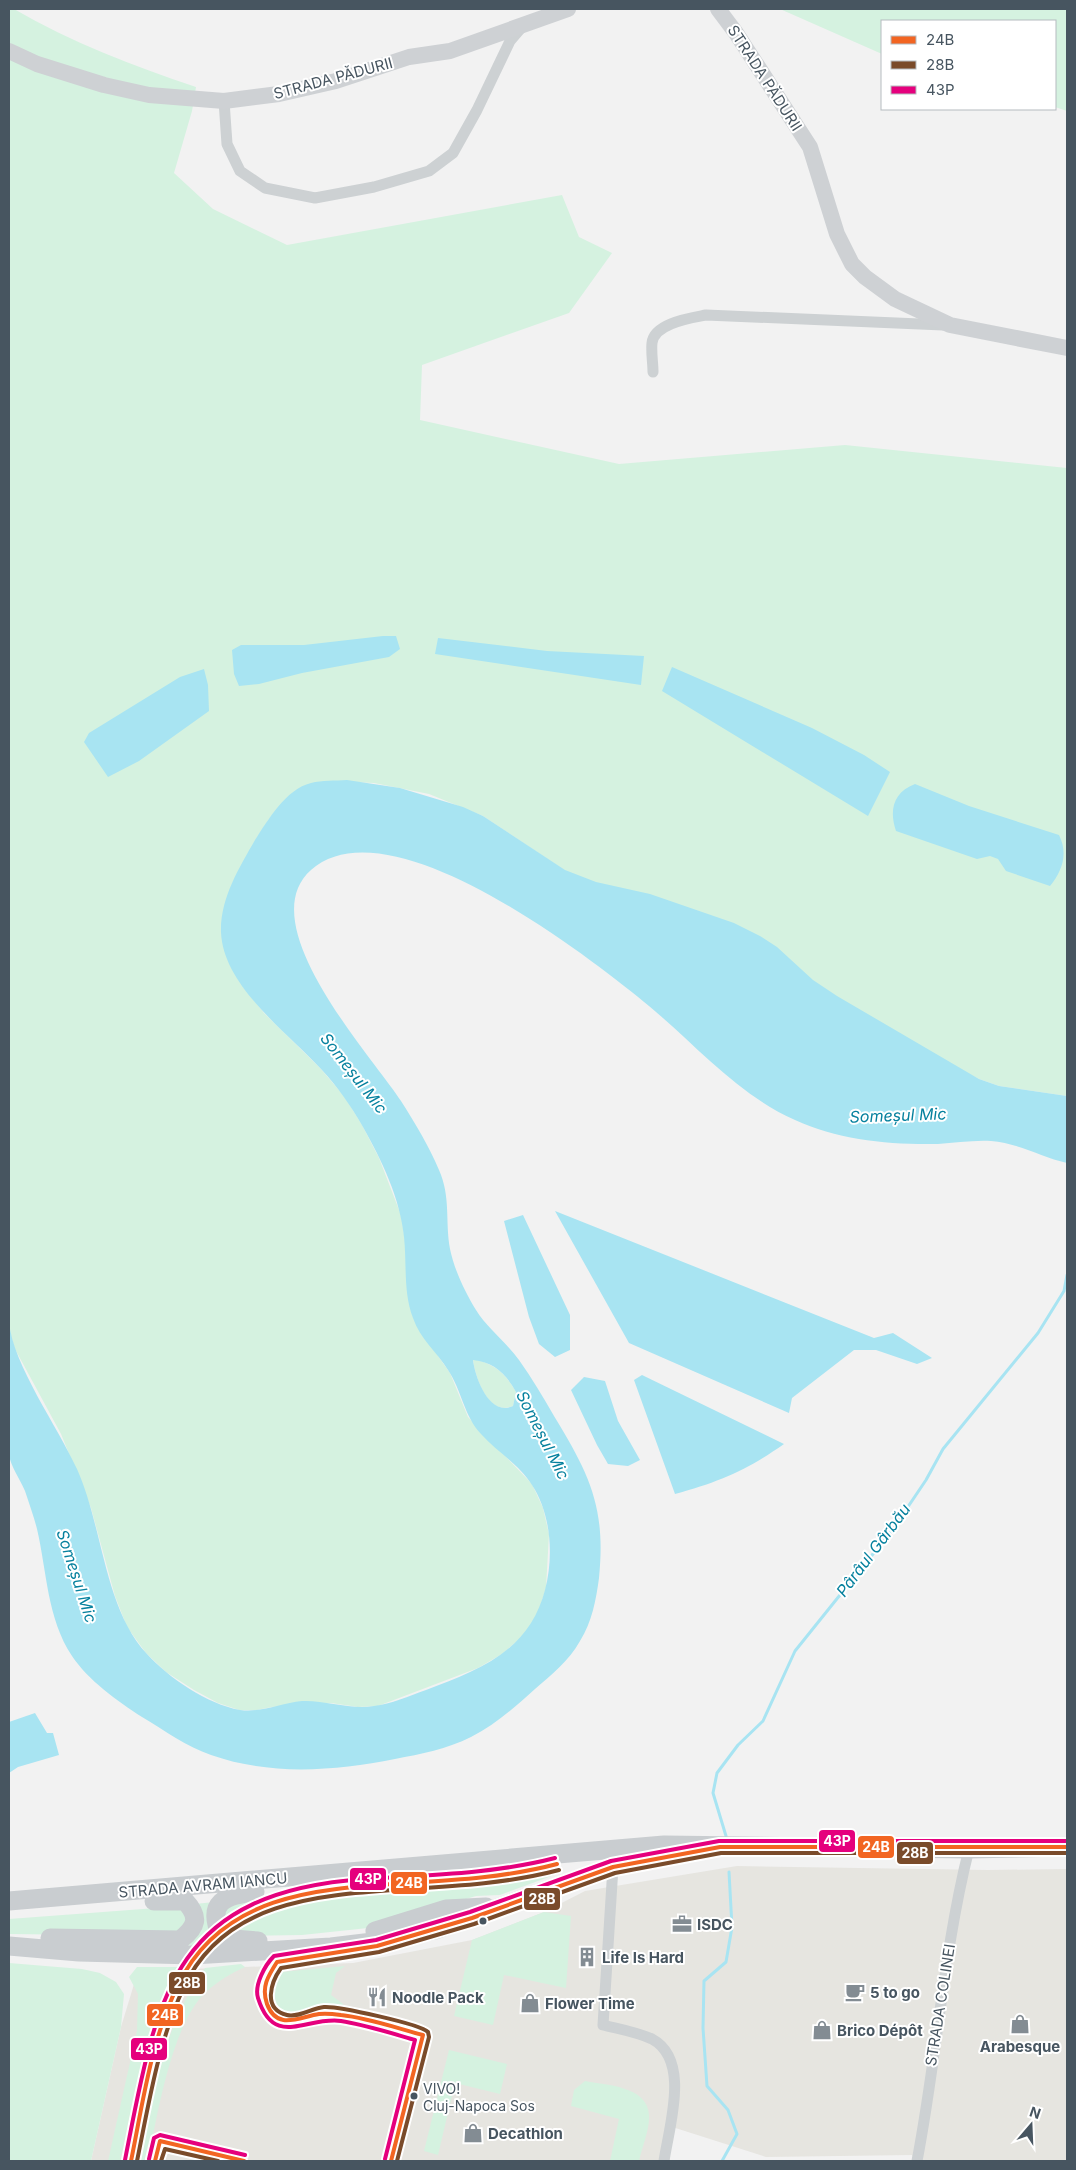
<svg xmlns="http://www.w3.org/2000/svg" width="1076" height="2170" font-family="Inter,sans-serif">
<style>
.commercial{fill:#e6e5e0}
.green{fill:#d5f2e0}
.water{fill:#a8e4f2;fill-rule:evenodd}
.lines{fill:none;stroke-linecap:round;stroke-linejoin:round}
.stream{stroke:#a8e4f2;stroke-width:3}
.street{stroke:#cdd1d3;stroke-width:11}
.secondary{stroke:#ced1d4;stroke-width:16}
.primary{stroke:#c9cdd0;stroke-width:19}
.bus-1-casing{stroke:#fff;stroke-width:8}
.bus-2-casing{stroke:#fff;stroke-width:8}
.bus-3-casing{stroke:#fff;stroke-width:8}
.bus-1{stroke:#f26522;stroke-width:4}
.bus-2{stroke:#7a4b2a;stroke-width:4}
.bus-3{stroke:#e5007d;stroke-width:4}
.bus-dot{fill:#475560;stroke:#fff;stroke-width:2}
.labels{text-anchor:middle;dominant-baseline:central;stroke-width:4;stroke-linejoin:round;paint-order:stroke}
.bus-label{font-size:14px;fill:#475560;stroke:#fff;text-anchor:start}
.street-label{font-size:15px;fill:#475560;stroke:#fff}
.poi-label{font-size:15px;font-weight:bold;fill:#475560;stroke:#fff;text-anchor:start}
.water-label{font-size:16px;font-style:italic;fill:#06819e;stroke:#fff}
.line-badge{stroke:#fff;stroke-width:2}
.badge-label{font-size:14px;text-anchor:middle;font-weight:bold;fill:#fff}
</style>
<rect width="100%" height="100%" fill="#f2f2f2"/>
<path class="commercial" d="M737 1866 988 1870 1067 1869V2161H914L912 2155 766 2157 666 2125 659 2161H91L121 2027 138 1971 353 1963 472 1940 544 1912 585 1891Z"/>
<path class="green" d="M9 9H14C71 42 133 66 196 87L192 111 174 173 213 209 287 245 562 195 579 237 612 253 569 313 422 365 420 420 619 464 845 445 1067 468V1096L999 1086 979 1079 564 870 483 816 429 794 374 783 329 781 288 797 269 819 256 839 243 987 264 1013 320 1068 344 1096 362 1125 379 1158 401 1215 405 1241 438 1356 450 1373 468 1417 532 1484 543 1508 549 1534 546 1588 538 1613 523 1636 502 1654 478 1668 378 1706 358 1707 331 1703 272 1707 257 1710H239L218 1703 194 1690 166 1672 146 1653 127 1627 115 1596 91 1508 61 1434 15 1349 10 1333Z
M780 9H1067V111L1055 107V21H882V54Z
M473 1359C495 1364 505 1373 516 1392L513 1406C488 1417 475 1377 473 1359Z
M557 1874 500 1895 476 1896 368 1928 302 1935 237 1936 231 1933 260 1916 301 1900Z
M261 1898 221 1919 228 1902Z
M215 1902 210 1928 193 1946 186 1945 194 1904Z
M170 1907H177L189 1915 177 1936 9 1934V1919Z
M544 1912 571 1916 566 1988 504 1975 493 2025 454 2016 472 1940Z
M9 1963 82 1969 100 1973 116 1982 124 1994 121 2027 91 2161H9Z
M241 1964 245 1967C231 1973 217 1982 206 1992 172 2023 157 2116 148 2161H137C153 2094 164 2025 205 1968Z
M345 1966 336 1973 331 1995 343 2004 344 2007 341 2010 321 2005 297 2014 285 2013 278 2010 270 2001 269 1987H272L274 1980 281 1972Z
M137 1967H178C145 2021 134 2100 120 2161H108L137 2031 138 1994 129 1977Z
M449 2050 507 2064 500 2094 455 2083 438 2155 424 2151Z
M585 2081C605 2085 648 2086 649 2115 650 2129 642 2147 639 2161H610L619 2119 571 2106 574 2090Z"/>
<path class="water" d="M383 636H396L400 649 389 657 302 673 259 684 239 686 234 674 232 650 241 645H304Z
M438 638 547 651 644 656 641 685 435 654Z
M672 667 812 728 864 755 890 772 868 816 662 691Z
M204 669 208 685 209 711 139 761 108 777 84 742 89 733 180 677Z
M347 780 400 788 463 807 483 816 565 870 596 882 650 894 734 923 760 936 777 947 813 980 837 996 979 1079 999 1086 1067 1096V1163C1041 1157 1018 1143 991 1141 973 1140 955 1143 938 1144 890 1145 838 1140 795 1120 737 1094 697 1046 649 1006 588 956 389 801 311 870 250 924 371 1055 401 1101 415 1123 429 1146 439 1170 451 1197 445 1221 450 1249 454 1269 465 1292 476 1310 487 1328 506 1342 519 1360 532 1378 543 1397 554 1416 590 1475 606 1508 599 1578 596 1600 592 1622 580 1641 569 1661 551 1675 535 1689 515 1707 495 1725 471 1737 447 1749 421 1754 395 1759 334 1771 271 1776 211 1755 187 1747 164 1730 142 1717 117 1701 88 1680 72 1656 47 1618 47 1572 37 1529 34 1517 29 1503 25 1491 20 1479 11 1467 9 1455 7 1442 9 1427 9 1415 9 1384 9 1353 9 1322 13 1365 58 1427 77 1469 103 1527 104 1608 147 1654 169 1678 207 1704 240 1710 261 1713 281 1703 302 1701 326 1700 350 1710 374 1706 391 1704 409 1696 426 1690 465 1675 508 1660 531 1623 555 1585 557 1523 532 1485 519 1464 497 1452 481 1434 464 1416 462 1391 448 1370 437 1352 420 1339 413 1318 403 1292 407 1264 404 1237 400 1198 382 1161 363 1127 351 1106 337 1086 321 1069 287 1032 223 986 221 932 220 899 239 868 255 840 268 820 286 789 311 783 322 780 335 781 347 780ZM473 1360C494 1362 506 1374 516 1392L513 1406C489 1417 475 1377 473 1360Z
M915 784 969 806 1059 835C1068 853 1063 870 1050 886L1006 871 998 859 990 856 977 859 896 831C889 811 893 792 915 784Z
M555 1211 874 1338 893 1333 932 1358 917 1364 876 1350H854L792 1398 789 1413 629 1343Z
M523 1215 570 1315V1350L555 1357 539 1344 529 1317 504 1221Z
M642 1375 784 1444C747 1470 719 1482 675 1494L634 1380Z
M584 1377 605 1381 618 1421 640 1460 628 1466 608 1464 597 1445 571 1390Z
M35 1713 47 1733H53L59 1755 18 1767 9 1773V1722Z"/>
<g class="lines">
<path class="stream" d="M726 1836 713 1793 717 1773 738 1745 763 1721 795 1651 893 1529 926 1480 943 1449 1038 1333 1064 1291 1067 1275
M722 2161 737 2134 728 2110 707 2086 703 2028 704 1981 726 1962 732 1927 729 1872"/>
<path class="street" d="M224 101 227 144 240 171 265 188 315 198 374 187 429 171 453 153 477 110 510 41 522 27
M653 372C653 363 651 352 652 343 654 323 691 318 706 315L943 325
M613 1867 603 2025C619 2029 637 2032 652 2039 691 2060 669 2126 664 2161
M917 2161C937 2058 943 1952 969 1849"/>
<path class="secondary" d="M718 9 736 33 810 147 837 234 852 264 865 277 895 299 950 325 1067 348
M9 51 37 64 104 85 149 95 224 101 279 94 336 81 409 57 450 51 568 9"/>
<path class="primary" d="M255 1892C225 1895 206 1902 221 1936L234 1939 258 1941
M9 1901 664 1845 969 1849 1067 1847
M375 1931 446 1909 486 1907
M50 1938 180 1940C197 1927 200 1917 185 1901H154
M9 1946 79 1952 193 1955 331 1947 381 1941 435 1930 613 1867 674 1855"/>
<defs>
<path id="bus-1" d="M131 2161C143 2102 151 2040 178 1985 222 1894 317 1889 407 1883 457 1880 508 1877 557 1864
M155 2161 160 2141 244 2161
M391 2161 423 2035C396 2028 369 2018 341 2015 334 2014 326 2013 319 2014 299 2017 277 2031 267 2004 261 1987 268 1976 277 1962L377 1946 472 1918 613 1867 720 1847H1067"/>
<path id="bus-2" d="M137 2161C149 2103 158 2043 183 1989 224 1899 322 1895 408 1889 459 1886 509 1883 559 1870
M161 2161 165 2149 218 2161
M397 2161 429 2037 428 2032C420 2024 338 2006 324 2007 312 2008 299 2018 287 2015 262 2009 271 1982 281 1968L379 1952 474 1924 615 1873 721 1853H1067"/>
<path id="bus-3" d="M149 2159 154 2138 160 2135 245 2155
M385 2159 415 2040C391 2033 366 2025 341 2021 306 2016 274 2049 258 1998 254 1985 265 1965 274 1956L376 1940 470 1912 611 1861 719 1841H1067
M125 2160C157 1997 170 1893 364 1879 428 1875 493 1874 555 1858"/>
</defs>
<use href="#bus-1" class="bus-1-casing"/>
<use href="#bus-2" class="bus-2-casing"/>
<use href="#bus-3" class="bus-3-casing"/>
<use href="#bus-1" class="bus-1"/>
<use href="#bus-2" class="bus-2"/>
<use href="#bus-3" class="bus-3"/>
</g>
<defs>
<symbol id="office-bare" viewBox="-9 -9 18 18"><path d="M-6-3h4V-5.5h4V-3h4V5H-6ZM-1-4.5V-3h2v-1.5ZM-6 0V1H6V0Z" fill="#838c93" stroke="#fff" stroke-width="2.5" paint-order="stroke"/></symbol>
<symbol id="building-bare" viewBox="-9 -9 18 18"><path d="M-4-6H4V6H1V3H-1V6H-4ZM-2.5-4.3h1.7v1.8h-1.7ZM.8-4.3h1.7v1.8H.8ZM-2.5-1h1.7V.8h-1.7ZM.8-1h1.7V.8H.8Z" fill="#838c93" stroke="#fff" stroke-width="2.5" paint-order="stroke"/></symbol>
<symbol id="cafe-bare" viewBox="-9 -9 18 18"><path d="M-5.5-4.5H6V0H3Q3 3.5 0 3.5H-2.5Q-5.5 3.5-5.5 0ZM3-3.2v2h1.7v-2ZM-6 4.5H4V6H-6Z" fill="#838c93" stroke="#fff" stroke-width="2.5" paint-order="stroke"/></symbol>
<symbol id="restaurant-bare" viewBox="-9 -9 18 18"><path d="M-5-6h1v4h1v-4h1v4h1v-4h1v5L-1.5 .5V6h-2V.5L-5-1ZM5-6V6H3V1.5H1.5Q1.5-4 5-6Z" fill="#838c93" stroke="#fff" stroke-width="2.5" paint-order="stroke"/></symbol>
<symbol id="shop-bare" viewBox="-9 -9 18 18"><path d="M-5-2.5h2.3a2.7 3.5 0 0 1 5.4 0H5L5.5 6h-11ZM-1.5-2.5h3a1.5 2.3 0 0 0-3 0Z" fill="#838c93" stroke="#fff" stroke-width="2.5" paint-order="stroke"/></symbol>
</defs>
<g fill-rule="evenodd">
<use href="#office-bare" x="668" y="1910" width="28" height="28"/>
<use href="#building-bare" x="573" y="1943" width="28" height="28"/>
<use href="#cafe-bare" x="841" y="1978" width="28" height="28"/>
<use href="#restaurant-bare" x="363" y="1983" width="28" height="28"/>
<use href="#shop-bare" x="516" y="1989" width="28" height="28"/>
<use href="#shop-bare" x="1006" y="2010" width="28" height="28"/>
<use href="#shop-bare" x="808" y="2016" width="28" height="28"/>
<use href="#shop-bare" x="459" y="2119" width="28" height="28"/>
</g>
<g class="bus-dot">
<circle cx="483" cy="1921" r="4.5"/>
<circle cx="414" cy="2096" r="4.5"/>
</g>
<g class="labels">
<g class="bus-label">
<text x="423" y="2088">VIVO!<tspan x="423" dy="17">Cluj-Napoca Sos</tspan></text>
</g>
<g class="street-label">
<text transform="translate(333 78) rotate(-15)">STRADA PĂDURII</text>
<text transform="translate(765 78) rotate(57)">STRADA PĂDURII</text>
<text transform="translate(203 1885) rotate(-5)">STRADA AVRAM IANCU</text>
<text transform="translate(940 2005) rotate(-81)">STRADA COLINEI</text>
</g>
<g class="poi-label">
<text x="697" y="1924">ISDC</text>
<text x="602" y="1957">Life Is Hard</text>
<text x="870" y="1992">5 to go</text>
<text x="392" y="1997">Noodle Pack</text>
<text x="545" y="2003">Flower Time</text>
<text x="837" y="2030">Brico Dépôt</text>
<text x="1020" y="2046" text-anchor="middle">Arabesque</text>
<text x="488" y="2133">Decathlon</text>
</g>
<g class="water-label">
<text transform="translate(354 1073) rotate(52)">Someșul Mic</text>
<text transform="translate(898 1115) rotate(-2)">Someșul Mic</text>
<text transform="translate(543 1435) rotate(63)">Someșul Mic</text>
<text transform="translate(873 1550) rotate(-53)">Pârâul Gârbău</text>
<text transform="translate(77 1576) rotate(72)">Someșul Mic</text>
</g>
</g>
<g class="line-badge">
<rect x="818" y="1829" width="38" height="24" rx="5" fill="#e5007d"/>
<rect x="857" y="1835" width="38" height="24" rx="5" fill="#f26522"/>
<rect x="896" y="1841" width="38" height="24" rx="5" fill="#7a4b2a"/>
<rect x="349" y="1867" width="38" height="24" rx="5" fill="#e5007d"/>
<rect x="390" y="1871" width="38" height="24" rx="5" fill="#f26522"/>
<rect x="523" y="1887" width="38" height="24" rx="5" fill="#7a4b2a"/>
<rect x="168" y="1971" width="38" height="24" rx="5" fill="#7a4b2a"/>
<rect x="146" y="2003" width="38" height="24" rx="5" fill="#f26522"/>
<rect x="130" y="2037" width="38" height="24" rx="5" fill="#e5007d"/>
</g>
<g class="badge-label">
<text x="837" y="1846">43P</text>
<text x="876" y="1852">24B</text>
<text x="915" y="1858">28B</text>
<text x="368" y="1884">43P</text>
<text x="409" y="1888">24B</text>
<text x="542" y="1904">28B</text>
<text x="187" y="1988">28B</text>
<text x="165" y="2020">24B</text>
<text x="149" y="2054">43P</text>
</g>
<rect width="1076" height="2170" fill="none" stroke="#475560" stroke-width="20"/>
<rect x="881" y="20" width="175" height="90" fill="#ffffff" stroke="#b5bbbf"/>
<rect x="891" y="36" width="25" height="8" fill="#f26522" stroke="#b5bbbf"/>
<text x="926" y="45" font-size="15" fill="#475560">24B</text>
<rect x="891" y="61" width="25" height="8" fill="#7a4b2a" stroke="#b5bbbf"/>
<text x="926" y="70" font-size="15" fill="#475560">28B</text>
<rect x="891" y="86" width="25" height="8" fill="#e5007d" stroke="#b5bbbf"/>
<text x="926" y="95" font-size="15" fill="#475560">43P</text>
<g transform="translate(1031 2125) rotate(19)" stroke="#ffffff" stroke-width="4" paint-order="stroke">
<path d="M0-4L9 19L0 12L-9 19Z" fill="#475560"/>
<text y="-8" font-size="14" font-weight="bold" text-anchor="middle" fill="#475560">N</text>
</g>
</svg>
